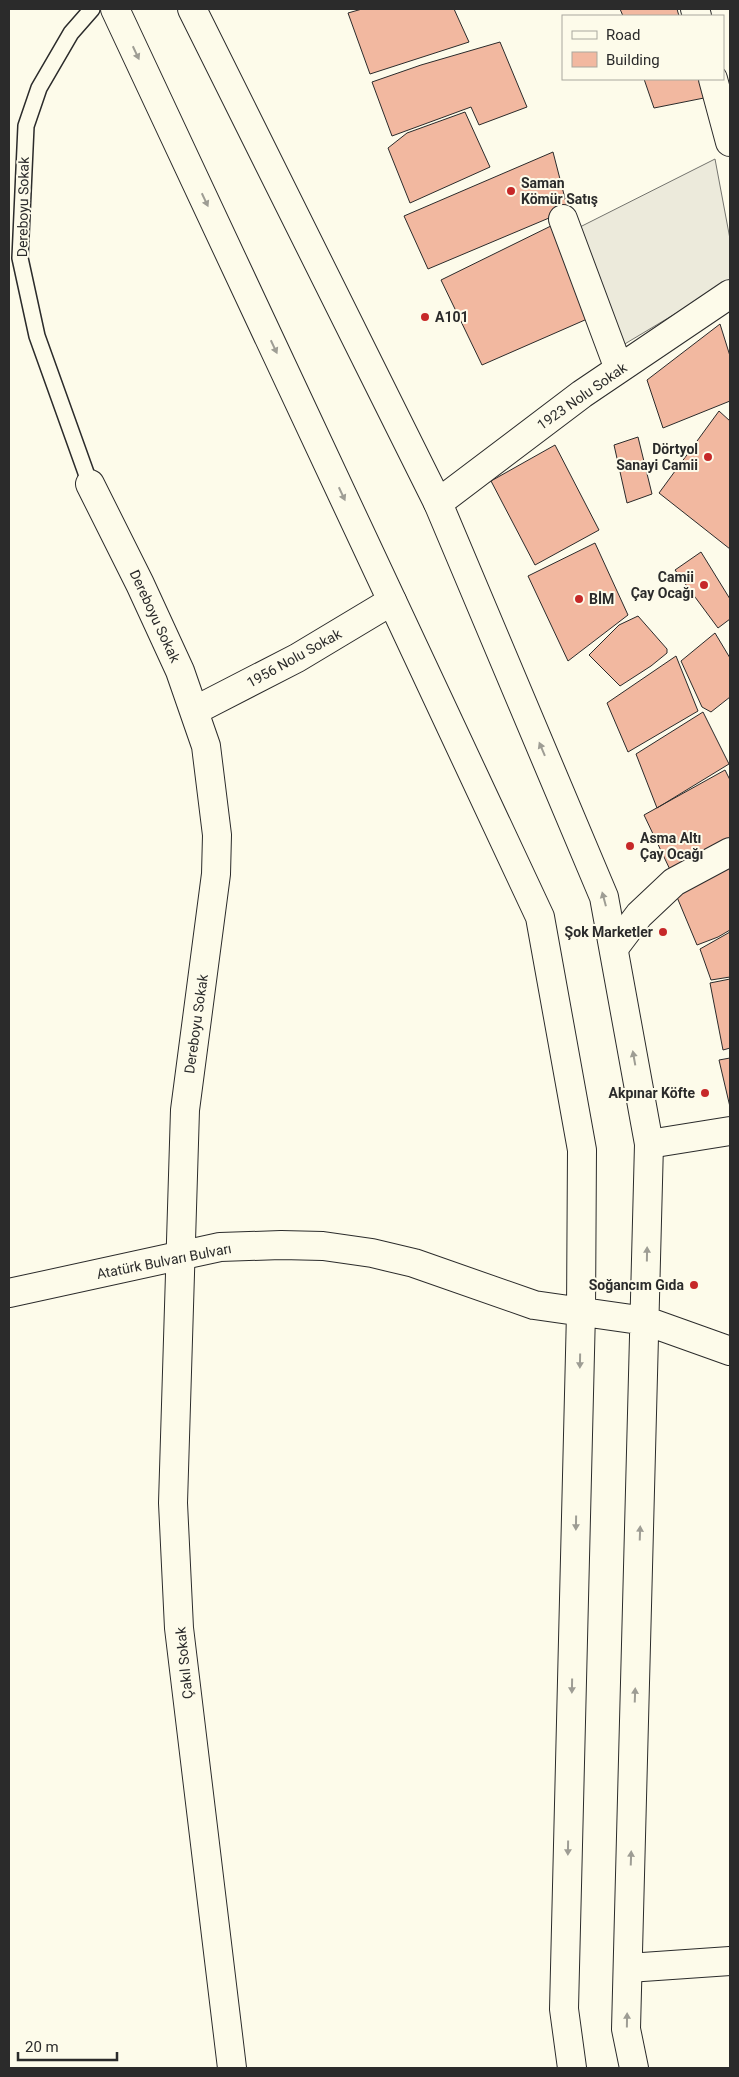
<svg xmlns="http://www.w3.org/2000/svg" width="739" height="2077" font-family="Roboto,sans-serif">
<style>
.parking{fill:#eceadb;stroke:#74746e}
.building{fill:#f2b8a0;stroke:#2b2b2b}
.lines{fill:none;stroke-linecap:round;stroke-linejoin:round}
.lane-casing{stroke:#2b2b2b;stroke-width:18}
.street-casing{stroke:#2b2b2b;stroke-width:30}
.secondary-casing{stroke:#2b2b2b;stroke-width:30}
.lane{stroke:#fdfbea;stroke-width:15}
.street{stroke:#fdfbea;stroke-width:28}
.secondary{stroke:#fdfbea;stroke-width:28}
.oneway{fill:#9e9d94}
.poi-dot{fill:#c62828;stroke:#fdfbea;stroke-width:2}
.labels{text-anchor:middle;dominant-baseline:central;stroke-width:4;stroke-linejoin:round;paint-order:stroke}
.poi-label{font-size:14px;font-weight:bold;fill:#2b2b2b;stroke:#fdfbea;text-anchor:end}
.street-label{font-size:14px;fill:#2b2b2b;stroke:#fdfbea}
</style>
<rect width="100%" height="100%" fill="#fdfbea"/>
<path class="parking" d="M715 159 730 239V281L618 348 574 230Z"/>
<path class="building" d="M362 9H454L469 42 370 74 348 13Z
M620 9H677L679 16H623Z
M500 42 527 107 479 125 471 107 392 136 372 82 421 65Z
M644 79H702L709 97 654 108Z
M465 112 490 167 410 203 388 148 407 133Z
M553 152 568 210 428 269 404 216Z
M559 222 594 316 482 365 441 280Z
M720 324 730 356V401L663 428 647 380Z
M719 411 730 421V549L659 493Z
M638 437 652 494 627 503 614 445Z
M555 445 599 530 535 565 491 481Z
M595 543 628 615 568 661 528 576Z
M701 552 730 599V619L718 628 675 570Z
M638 616 667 649V653L651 666 620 686 589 655 619 625Z
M715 633 730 658V697L711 712 702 707 681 661Z
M676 656 698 711 628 752 607 703Z
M703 712 729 764 657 808 636 754Z
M725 770 730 780V847L674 878 644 815Z
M730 859V930L718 937 697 945 674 890Z
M730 932V977L711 980 700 949Z
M730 979V1048L723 1050 710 983Z
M730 1058V1107L719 1060Z"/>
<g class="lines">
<defs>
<path id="lane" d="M90 484 37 336 20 258 26 126 39 88 71 33 92 9"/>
<path id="street" d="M563 219 619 369
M90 484 140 584 180 671 206 746 217 835 216 874 185 1110 173 1503 179 1628 232 2068
M438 503 582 394 730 294
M194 711 297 658 392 601
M614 948 639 915 674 882 730 852
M649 1144 730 1131
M628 1968 730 1961"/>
<path id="secondary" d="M115 9 540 917 582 1150 581 1312 564 2009 572 2068
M192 9 438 503 604 897 649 1144 626 2029 634 2068
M695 9 697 16
M713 79 730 142
M9 1293 220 1247 281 1245 323 1246 372 1253 414 1263 534 1305 646 1321 730 1351"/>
</defs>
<use href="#lane" class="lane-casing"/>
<use href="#street" class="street-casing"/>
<use href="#secondary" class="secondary-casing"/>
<use href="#lane" class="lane"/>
<use href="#street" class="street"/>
<use href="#secondary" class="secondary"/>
</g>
<defs><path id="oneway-solid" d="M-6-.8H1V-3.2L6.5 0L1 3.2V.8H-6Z" transform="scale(1.25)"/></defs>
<g class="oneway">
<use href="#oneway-solid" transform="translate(136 53) rotate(65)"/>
<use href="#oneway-solid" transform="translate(205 200) rotate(65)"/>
<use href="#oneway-solid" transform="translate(274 347) rotate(65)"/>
<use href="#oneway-solid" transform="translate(342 494) rotate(65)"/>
<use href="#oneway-solid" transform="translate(542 749) rotate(-113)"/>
<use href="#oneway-solid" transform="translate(604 899) rotate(-105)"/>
<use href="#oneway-solid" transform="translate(634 1058) rotate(-100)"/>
<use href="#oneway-solid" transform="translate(647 1254) rotate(-89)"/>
<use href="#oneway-solid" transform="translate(580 1361) rotate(91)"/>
<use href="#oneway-solid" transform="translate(576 1523) rotate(91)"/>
<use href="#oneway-solid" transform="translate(640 1533) rotate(-88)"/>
<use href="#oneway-solid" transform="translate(572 1686) rotate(91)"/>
<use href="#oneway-solid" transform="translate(635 1695) rotate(-88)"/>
<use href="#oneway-solid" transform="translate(568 1848) rotate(91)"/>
<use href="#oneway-solid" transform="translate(631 1858) rotate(-88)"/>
<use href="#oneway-solid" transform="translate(627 2020) rotate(-89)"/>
</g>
<g class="poi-dot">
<circle cx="511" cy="191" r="5"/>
<circle cx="425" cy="317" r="5"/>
<circle cx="708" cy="457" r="5"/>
<circle cx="704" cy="585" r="5"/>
<circle cx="579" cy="599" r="5"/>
<circle cx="630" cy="846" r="5"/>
<circle cx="663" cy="932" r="5"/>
<circle cx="705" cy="1093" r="5"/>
<circle cx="694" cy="1285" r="5"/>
</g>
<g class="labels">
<g class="poi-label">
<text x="521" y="183" text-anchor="start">Saman<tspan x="521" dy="16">Kömür Satış</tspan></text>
<text x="435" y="317" text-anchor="start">A101</text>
<text x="698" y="449">Dörtyol<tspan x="698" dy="16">Sanayi Camii</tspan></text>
<text x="694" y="577">Camii<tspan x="694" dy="16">Çay Ocağı</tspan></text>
<text x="589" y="599" text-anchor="start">BİM</text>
<text x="640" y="838" text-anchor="start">Asma Altı<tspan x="640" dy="16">Çay Ocağı</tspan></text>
<text x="653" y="932">Şok Marketler</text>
<text x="695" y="1093">Akpınar Köfte</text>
<text x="684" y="1285">Soğancım Gıda</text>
</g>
<g class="street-label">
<text transform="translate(23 207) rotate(-89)">Dereboyu Sokak</text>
<text transform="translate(582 396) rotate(-35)">1923 Nolu Sokak</text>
<text transform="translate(155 616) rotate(65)">Dereboyu Sokak</text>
<text transform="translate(294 658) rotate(-29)">1956 Nolu Sokak</text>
<text transform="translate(196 1024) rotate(-82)">Dereboyu Sokak</text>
<text transform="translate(164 1261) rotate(-11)">Atatürk Bulvarı Bulvarı</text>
<text transform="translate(184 1663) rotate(-96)">Çakıl Sokak</text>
</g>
</g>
<rect width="739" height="2077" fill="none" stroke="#2b2b2b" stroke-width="20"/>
<rect x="562" y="15" width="162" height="65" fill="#fdfbea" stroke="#a9a89e"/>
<rect x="572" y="31" width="25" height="8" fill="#fdfbea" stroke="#a9a89e"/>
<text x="606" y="40" font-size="15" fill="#2b2b2b">Road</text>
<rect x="572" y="52" width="25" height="15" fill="#f2b8a0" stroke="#a9a89e"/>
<text x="606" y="65" font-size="15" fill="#2b2b2b">Building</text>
<path d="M18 2052v8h99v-8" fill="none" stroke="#2b2b2b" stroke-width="2.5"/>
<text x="25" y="2052" font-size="15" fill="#2b2b2b" stroke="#fdfbea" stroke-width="4" paint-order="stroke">20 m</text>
</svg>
